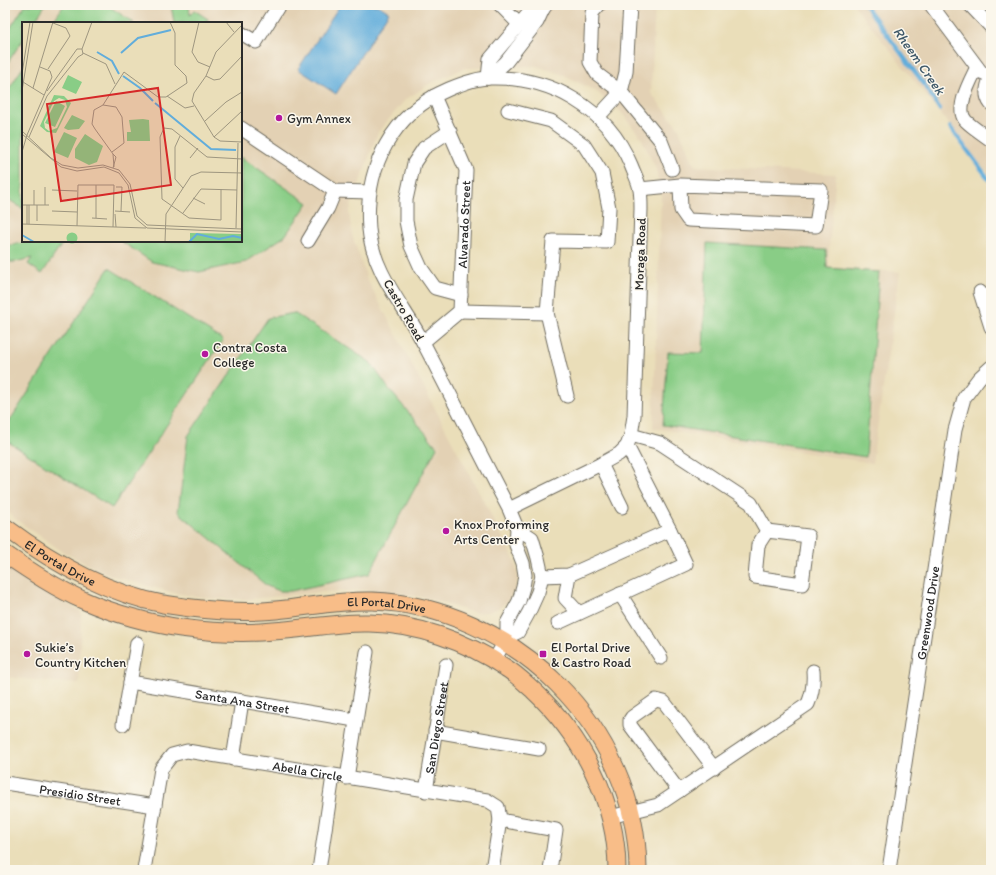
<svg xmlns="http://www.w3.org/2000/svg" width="996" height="875" font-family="Itim,sans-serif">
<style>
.built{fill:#e3d1b4;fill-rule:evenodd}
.green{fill:#89cd86;stroke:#5a7c58}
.water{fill:#62addb;stroke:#466c83}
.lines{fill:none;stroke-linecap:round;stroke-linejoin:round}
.stream{stroke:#62addb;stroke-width:4}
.minor-casing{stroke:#6e6a5d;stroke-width:15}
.major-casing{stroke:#6e6a5d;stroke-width:19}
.minor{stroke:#fff;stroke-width:13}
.major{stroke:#f8bd88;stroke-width:17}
.poi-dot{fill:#b5179e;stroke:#fbf7ec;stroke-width:1.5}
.labels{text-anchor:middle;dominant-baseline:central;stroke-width:3;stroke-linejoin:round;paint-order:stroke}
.poi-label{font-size:13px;fill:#2b2b2b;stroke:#fbf7ec;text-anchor:start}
.street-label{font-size:13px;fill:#2b2b2b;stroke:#fbf7ec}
.water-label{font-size:14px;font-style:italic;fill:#3e5869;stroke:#fbf7ec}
.inset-river{fill:none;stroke:#62addb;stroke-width:2}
.inset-road{fill:none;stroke:#9e9680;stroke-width:1}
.view{fill:#d62828;fill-opacity:0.15;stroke:#d62828;stroke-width:2}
.inset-edge{fill:none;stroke:#2b2b2b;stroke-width:2}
</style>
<rect width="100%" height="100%" fill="#fbf7ec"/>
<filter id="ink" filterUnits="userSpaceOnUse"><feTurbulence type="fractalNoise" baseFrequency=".025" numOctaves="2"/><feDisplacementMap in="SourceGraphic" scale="8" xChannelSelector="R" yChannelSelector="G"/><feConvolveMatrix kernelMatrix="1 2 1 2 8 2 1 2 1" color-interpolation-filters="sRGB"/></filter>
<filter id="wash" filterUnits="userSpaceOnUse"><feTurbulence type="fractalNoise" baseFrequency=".012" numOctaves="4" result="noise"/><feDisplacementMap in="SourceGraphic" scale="16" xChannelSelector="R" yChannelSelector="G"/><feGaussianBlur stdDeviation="0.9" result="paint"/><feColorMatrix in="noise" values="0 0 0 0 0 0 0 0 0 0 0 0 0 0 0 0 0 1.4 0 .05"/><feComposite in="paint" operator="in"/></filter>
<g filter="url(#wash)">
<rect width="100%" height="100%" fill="#eadeb9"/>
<path class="built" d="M5 5H655L651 93 678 127 695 166 836 174 829 248V267L900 272 872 463 653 428 661 196 656 169 642 139 621 112 597 92 564 75 536 66 465 68 429 84 405 100 378 132 349 212 352 235 367 279 515 561 518 577 516 588 508 601 499 608 488 612 475 613 423 597 366 590 322 592 248 599H217L174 593 138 583 107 574 65 553 17 520 5 509ZM23 23H241V241H23Z
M854 5H991V177Z
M5 562 81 612 79 684 5 677Z"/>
<path class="green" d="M25 5H45L34 23H23V39L5 67V36Z
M64 5H107L134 23H52Z
M171 5H189L190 15 194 10 208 19 206 23H174Z
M23 67V209L5 197V95Z
M241 157 308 203 285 236 246 262 199 272 152 262 121 241H241Z
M29 241H64L42 274 28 264 32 258 15 262H5V245H13Z
M707 243 826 250 827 268 879 272 866 457 663 425 668 352 703 353Z
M109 268 223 340 112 508 5 440V428Z
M294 313 370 362 389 389 437 447 369 574 291 591H280L267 586 178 512 188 436 268 318Z"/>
<path class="water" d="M340 5H378L389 12 336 94 298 69Z"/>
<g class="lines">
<path class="stream" d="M865 5 924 84 940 110
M950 127 991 182"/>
</g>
</g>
<g filter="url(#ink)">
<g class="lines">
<defs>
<g id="minor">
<path d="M500 5 520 25"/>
<path d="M599 5 592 13 590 62 597 74 621 92 661 141 672 169"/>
<path d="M931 5 981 72 991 76"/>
<path d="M970 5 991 27"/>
<path d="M241 33 256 42 279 5"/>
<path d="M977 67C971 80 954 109 966 121 973 128 983 134 991 140"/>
<path d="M991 76C987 86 984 95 991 104"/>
<path d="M488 78 506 62 537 22 543 9 546 5"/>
<path d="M488 78 490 59 529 13 543 9"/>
<path d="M508 110 551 121 584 145 602 173 609 208 607 242 553 241 547 313 567 396"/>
<path d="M598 117 621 92 626 72 630 5"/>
<path d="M241 128 335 191 369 192"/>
<path d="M450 131 424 148 414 163 406 200V221L411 246 421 268 435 288 461 295"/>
<path d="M640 189 680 185 821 190 816 226 688 220 681 210 680 185"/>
<path d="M308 241 328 208 335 191"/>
<path d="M980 292 991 327"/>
<path d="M460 311 547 313"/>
<path id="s1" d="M423 342 460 311 466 170 434 96"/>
<path d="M631 435 660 443 751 503 767 531 808 536 802 584 755 577 758 545 767 531"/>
<path d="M627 446 670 530"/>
<path d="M601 464 622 507"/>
<path d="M569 575 565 598 579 613"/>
<path d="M542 576 569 575 670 530 686 564 558 623"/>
<path d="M620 594 661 658"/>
<path d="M507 637V623L519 601 523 587 525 575 523 563 516 545 517 528 509 509C480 454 453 399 424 344 405 307 373 273 369 229 364 168 392 113 449 89 461 84 476 78 489 78 551 76 607 108 631 165 634 173 639 182 640 190 641 196 641 203 641 209L634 416 631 435 627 446 619 454 601 464 509 509"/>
<path d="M494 661 507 637 518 632 529 612 538 592 542 576 538 558 532 538 517 528"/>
<path id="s2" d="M130 682 355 720"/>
<path d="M123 724 137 643"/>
<path d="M435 731 539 749"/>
<path d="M233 759 242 701"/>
<path d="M347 778 367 652"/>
<path id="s3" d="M5 783 155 806"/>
<path id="s4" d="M426 791 446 665"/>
<path d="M679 791 630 725V720L632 717 656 700 664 702 714 768"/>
<path d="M610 817 658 805 808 704C813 692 814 683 813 671"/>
<path d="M500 820 556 830 550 870"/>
<path id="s5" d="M144 870 161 769 172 755 187 751 487 800 498 807 500 820 492 870"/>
<path d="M319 870 333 776"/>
<path id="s6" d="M889 870 955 430 964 398 979 378 991 367"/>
</g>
<g id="major">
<path id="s7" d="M5 527C52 562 105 593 163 604 200 610 238 614 276 610 308 607 340 600 372 601 513 606 637 728 638 870"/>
<path d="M5 554C30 571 57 589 85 601 112 613 152 624 181 628 211 632 243 634 273 631 305 629 337 622 369 623 417 624 466 641 506 668 516 674 524 682 533 690 582 736 617 802 617 870"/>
</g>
</defs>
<use href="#minor" class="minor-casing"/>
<use href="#major" class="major-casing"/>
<use href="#minor" class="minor"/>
<use href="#major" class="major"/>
</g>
</g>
<g class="poi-dot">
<circle cx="279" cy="118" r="4"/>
<circle cx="205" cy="354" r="4"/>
<circle cx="446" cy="531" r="4"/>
<circle cx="27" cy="654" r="4"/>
<rect x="539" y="650" width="8" height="8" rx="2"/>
</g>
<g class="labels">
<g class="poi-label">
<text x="287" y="118">Gym Annex</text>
<text x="213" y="347">Contra Costa<tspan x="213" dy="15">College</tspan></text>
<text x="454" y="524">Knox Proforming<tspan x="454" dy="15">Arts Center</tspan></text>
<text x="35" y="647">Sukie’s<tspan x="35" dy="15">Country Kitchen</tspan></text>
<text x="551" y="647">El Portal Drive<tspan x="551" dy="15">&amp; Castro Road</tspan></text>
</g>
<g class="street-label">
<text stroke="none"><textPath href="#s1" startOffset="135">Alvarado Street</textPath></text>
<text transform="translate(640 254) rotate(-88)">Moraga Road</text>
<text transform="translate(404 310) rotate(60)">Castro Road</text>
<text stroke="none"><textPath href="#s7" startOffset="66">El Portal Drive</textPath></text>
<text stroke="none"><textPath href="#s7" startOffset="402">El Portal Drive</textPath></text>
<text stroke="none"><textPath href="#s6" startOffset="260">Greenwood Drive</textPath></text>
<text stroke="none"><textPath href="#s2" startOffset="114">Santa Ana Street</textPath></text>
<text stroke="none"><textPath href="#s4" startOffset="64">San Diego Street</textPath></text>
<text stroke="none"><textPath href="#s5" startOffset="258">Abella Circle</textPath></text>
<text stroke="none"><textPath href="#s3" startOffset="76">Presidio Street</textPath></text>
</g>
<g class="water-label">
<text transform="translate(919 61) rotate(55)">Rheem Creek</text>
</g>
</g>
<g transform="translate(22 22)">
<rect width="220" height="220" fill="#eadeb9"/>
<path d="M46 53 60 60 54 72 40 66ZM32 73 42 74 49 81 34 111 25 110 18 104ZM37 76 43 78 45 85 35 106 27 109 23 106 22 100 32 79ZM34 79 43 84 33 105 23 101ZM50 93 63 99 57 107 46 108 42 106ZM121 97 127 98 128 119H105V110H109L107 98ZM42 110 55 116 46 136 32 130ZM63 112 81 124 75 140 67 143 53 136V127ZM44.5 216a5.5 5.5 0 1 1 11 0a5.5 5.5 0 1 1-11 0ZM168 211 220 212V220H168Z" fill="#89cd86" fill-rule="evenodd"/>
<path class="inset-river" d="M75 30 90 39 97 52M99 31 116 16 149 8M101 54 118 66 131 79M133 81 189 127 214 128M0 213 12 220M167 220 175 212 197 217 211 214 220 216"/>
<path class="inset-road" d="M177 0 170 30 176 40 188 45M204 0 212 10M220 3 194 30 184 54 172 71 170 79 192 115 198 119 220 120M60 27 70 0M61 31 84 42 93 62M26 47 48 14 44 6 31 1M0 52 8 0M184 54 192 58 198 57 220 34M1 60 22 73M11 66 31 0M0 69 11 0M25 69 55 27H60M145 74 163 86 172 84M81 83 102 50 136 75H144L165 61 164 54 153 43V11L148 0M183 99 204 80 220 70M142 106 138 115 140 177 167 196 199 198V167M142 106 150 107 185 135 220 137M0 109 29 136 40 143 56 146 81 143 97 148 108 162 115 194 125 203 220 207M0 112 39 145 55 149 82 145 97 151 106 163 113 196 125 206 220 210M158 114 153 125V157L161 166M7 115 25 74 56 35 61 32 60 27M192 115 220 89M0 130 5 113 30 55 28 49 18 45M90 130 102 121 100 95 94 85 81 83 72 88 70 102 73 107 91 132 94 135 91 146M91 132 92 145M168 136 176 126M94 165H100L99 189M30 168 55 169M171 176 183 182M0 183H27M12 183V168M23 183V165M30 189 55 190M93 189 108 190M161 191 179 167 215 168M93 192 94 205M70 196 85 197M74 196V163M15 199V183M0 202 124 206M5 202V183M7 202V183M55 204 56 163H92L91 205M214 206 216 121M143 220 144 192 169 154 179 150 220 151"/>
<path class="view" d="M136 66 149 163 39 179 25 82Z"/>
<rect width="220" height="220" class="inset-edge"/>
</g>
<rect width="996" height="875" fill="none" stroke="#fbf7ec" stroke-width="20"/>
</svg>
